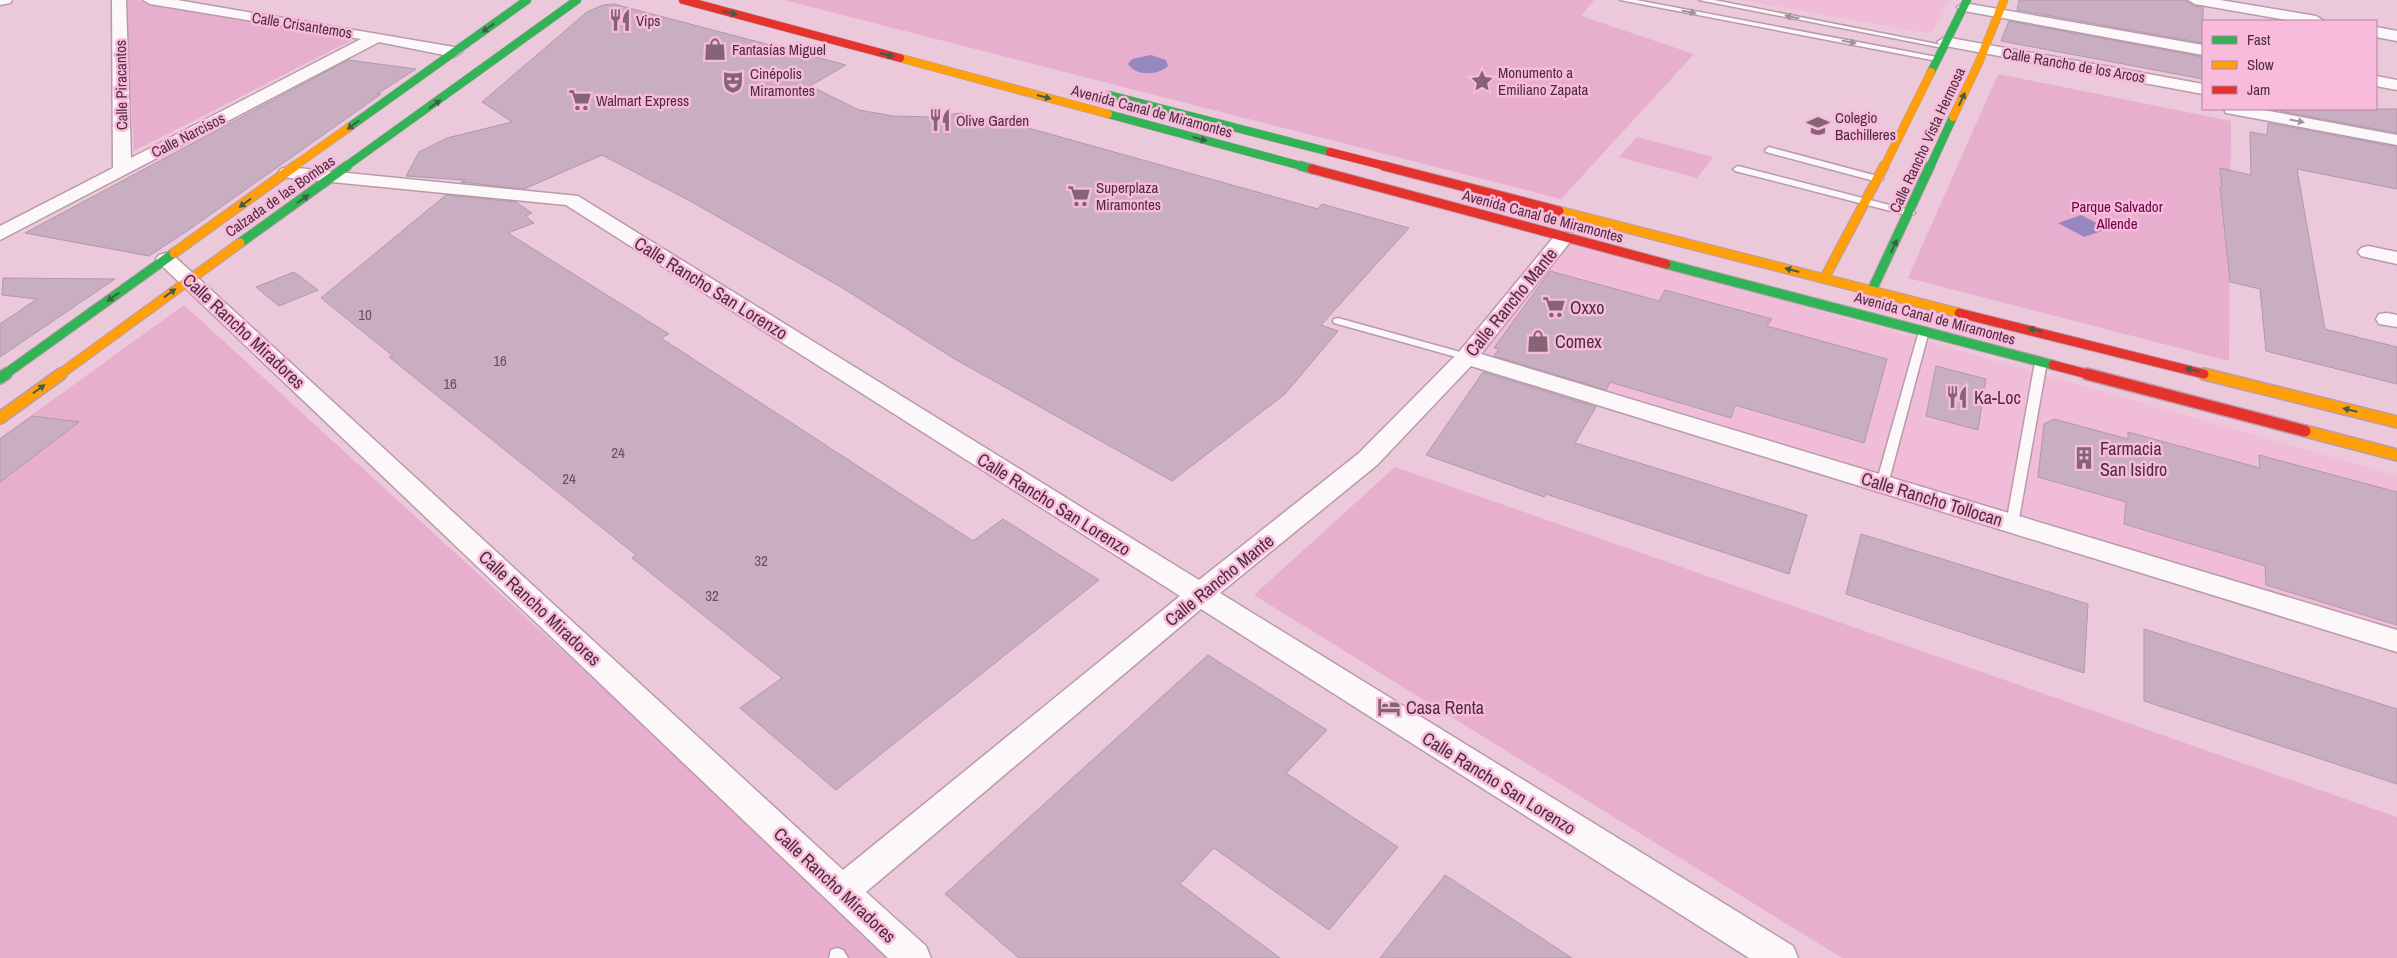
<svg xmlns="http://www.w3.org/2000/svg" width="2397" height="958" font-family="'Archivo Narrow',sans-serif">
<style>
.built{fill:#f0bcd7}
.green{fill:#e8aecd}
.water{fill:#9687c0}
.building{fill:#c8aec0;stroke:#b198aa}
.lines{fill:none;stroke-linecap:round;stroke-linejoin:round}
.lane-casing{stroke:#b89baa;stroke-width:3}
.street-casing{stroke:#b89baa;stroke-width:3}
.fast-far2-casing{stroke:#b89baa;stroke-width:9}
.fast-far1-casing{stroke:#b89baa;stroke-width:11}
.fast-casing{stroke:#b89baa;stroke-width:14}
.slow-far2-casing{stroke:#b89baa;stroke-width:9}
.slow-far1-casing{stroke:#b89baa;stroke-width:11}
.slow-casing{stroke:#b89baa;stroke-width:14}
.jam-far2-casing{stroke:#b89baa;stroke-width:9}
.jam-far1-casing{stroke:#b89baa;stroke-width:11}
.jam-casing{stroke:#b89baa;stroke-width:14}
.lane{fill:#fcf7f9;fill-rule:evenodd}
.street{fill:#fcf7f9;fill-rule:evenodd}
.fast-far2{stroke:#30b455;stroke-width:8}
.fast-far1{stroke:#30b455;stroke-width:9}
.fast{stroke:#30b455;stroke-width:11}
.slow-far2{stroke:#ff9f0a;stroke-width:8}
.slow-far1{stroke:#ff9f0a;stroke-width:9}
.slow{stroke:#ff9f0a;stroke-width:11}
.jam-far2{stroke:#e5322d;stroke-width:8}
.jam-far1{stroke:#e5322d;stroke-width:9}
.jam{stroke:#e5322d;stroke-width:11}
.oneway{fill:#a4929c}
.oneway2{fill:#435d47}
.labels{text-anchor:middle;dominant-baseline:central;stroke-width:5;stroke-linejoin:round;paint-order:stroke}
.far-poi-label{font-size:15px;fill:#4d2e3f;stroke:#f9bbdb;text-anchor:start}
.far-street-label{font-size:15px;fill:#4d2e3f;stroke:#f9bbdb}
.far-park-label{font-size:15px;fill:#680348;stroke:#f9bbdb}
.number-label{font-size:15px;fill:#6c4e5f}
.street-label{font-size:18px;fill:#4d2e3f;stroke:#f9bbdb}
.poi-label{font-size:18px;fill:#4d2e3f;stroke:#f9bbdb;text-anchor:start}
</style>
<rect width="100%" height="100%" fill="#ebc9da"/>
<path class="built" d="M1741 0H1950L1931 34Z
M1563 237 2397 476V649L1467 352Z"/>
<path class="green" d="M125 0H136L356 38 134 151Z
M784 0H1594L1581 16 1694 54 1561 199Z
M1998 74 2231 121 2229 361 1908 278Z
M1637 137 1713 157 1697 178 1619 157Z
M184 305 846 910 897 958H0V438Z
M1395 467 2397 817V958H1842L1254 595Z"/>
<path class="water" d="M1151 55 1166 60 1168 66C1159 75 1136 77 1128 64L1132 59Z
M2081 215 2108 229 2084 237 2058 223Z"/>
<path class="building" d="M2019 0H2186L2194 6 2203 7V43L2017 10Z
M614 4 846 65 810 86 859 110 893 116 932 117 961 113 982 119H996L1318 209 1322 204 1409 228 1321 325 1338 331 1285 394 1172 481 953 358 841 287 692 202 602 155 524 189 461 182 465 180 406 176 419 152 447 138 512 122 482 102 587 12 603 5Z
M2009 21 2203 57V79L2001 41Z
M348 60 416 69 377 94H381L187 231 149 256 25 233Z
M2269 109H2397V133Z
M2268 123 2397 147V189L2297 169 2325 329 2397 347V384L2266 351 2260 289 2230 282 2220 187H2222L2220 168 2251 175 2250 132 2267 135Z
M446 195 516 202 532 213 525 216 534 223 508 233 669 334 661 338 973 541 1003 519 1099 580 836 790 740 708 782 678 632 558 636 555 389 357 393 356 321 298Z
M1550 271 1659 301 1665 290 1772 319 1767 326 1887 359 1864 443 1735 405 1731 418 1610 382 1606 390 1494 356 1499 349 1494 348Z
M294 272 318 290 279 306 256 287Z
M3 278 115 279 0 357V324L37 299 2 295Z
M1936 366 1986 379 1978 430 1926 416Z
M1483 372 1596 407 1575 443 1807 515 1789 574 1546 494 1544 497 1426 455Z
M32 416 79 422 0 482V439Z
M2054 419 2128 439V432L2260 468 2259 455 2397 492V625L2266 585 2265 566 2124 524 2126 502 2038 477 2044 424Z
M1861 534 2088 604 2084 673 1846 594Z
M2144 629 2397 709V784L2144 701Z
M1208 655 1327 730 1286 773 1398 847 1329 930 1214 848 1180 884 1280 958H1019L945 894Z
M1445 875 1572 958H1380Z"/>
<g class="lines">
<defs>
<path id="lane" d="M1620 0H1636L1937 57 1941 59 1937 61Z
M1699 0H1714L1947 46 1943 48Z
M1769 147 1881 177 1883 179 1878 182 1766 152 1765 150Z
M1738 166 1913 211 1915 213 1910 216 1735 171 1733 169Z
M1338 318 1471 355 1473 357 1467 360 1334 323 1333 321 1334 319Z
M1924 328 1929 331 1888 484 1886 487H1878L1876 484 1919 331Z
M2041 359 2047 362 2018 524 2012 528 2006 524 2035 362Z
M837 948 843 950 848 958H829L831 950Z"/>
<path id="street" d="M0 0H12L10 3 0 5Z
M112 0H126L131 158 361 39 150 4 143 0H177L454 47 462 52 454 57 379 42 0 240V226L113 168Z
M2188 0H2220L2316 16 2324 21H2292L2195 4Z
M1964 3 2203 45V55L1959 10 1957 7Z
M2376 27 2397 31V41L2376 37Z
M1945 37 2203 84V94L1940 45 1937 42Z
M2376 76 2397 80V90L2376 86Z
M2224 109H2258L2397 135V145L2232 114 2226 113Z
M287 167 578 196 1199 580 1359 453 1459 352 1557 233H1571L1574 237 1481 354 2397 630V652L1471 366 1377 465 1220 593 1793 946 1798 958H1749L1201 609 866 892 926 946 931 958H888L159 263 156 259 159 255 166 253 173 255 843 870 1180 596 566 205 281 177 278 173 281 169Z
M2368 246 2397 252V264L2361 256 2358 252 2361 248Z
M2387 313 2397 315V327L2379 324 2376 319 2379 314Z"/>
<path id="fast-far2" d="M1931 72 1967 0
M1109 95 1330 152
M1108 114 1305 167
M348 128 527 0
M345 167 577 0
M1930 167 1953 117"/>
<path id="fast-far1" d="M1301 166 1312 169
M240 243 347 166
M1666 264 2053 365
M1872 290 1930 166
M4 375 174 253"/>
<path id="fast" d="M0 378 6 374"/>
<path id="slow-far2" d="M900 58 1108 114
M1953 117 1979 62 2004 0
M293 167 348 128
M1884 167 1931 72"/>
<path id="slow-far1" d="M1559 211 1959 313
M174 253 295 166
M1824 279 1884 166
M2204 374 2208 375
M59 375 240 243"/>
<path id="slow" d="M2204 374 2397 422
M0 418 61 374
M2305 431 2397 455"/>
<path id="jam-far2" d="M683 0 900 58
M1330 152 1389 167"/>
<path id="jam-far1" d="M1384 166 1559 211
M1312 169 1666 264
M1959 313 2204 374
M2053 365 2091 375"/>
<path id="jam" d="M2087 374 2305 431"/>
</defs>
<use href="#lane" class="lane-casing"/>
<use href="#street" class="street-casing"/>
<use href="#fast-far2" class="fast-far2-casing"/>
<use href="#fast-far1" class="fast-far1-casing"/>
<use href="#fast" class="fast-casing"/>
<use href="#slow-far2" class="slow-far2-casing"/>
<use href="#slow-far1" class="slow-far1-casing"/>
<use href="#slow" class="slow-casing"/>
<use href="#jam-far2" class="jam-far2-casing"/>
<use href="#jam-far1" class="jam-far1-casing"/>
<use href="#jam" class="jam-casing"/>
<use href="#lane" class="lane"/>
<use href="#street" class="street"/>
<use href="#fast-far2" class="fast-far2"/>
<use href="#fast-far1" class="fast-far1"/>
<use href="#fast" class="fast"/>
<use href="#slow-far2" class="slow-far2"/>
<use href="#slow-far1" class="slow-far1"/>
<use href="#slow" class="slow"/>
<use href="#jam-far2" class="jam-far2"/>
<use href="#jam-far1" class="jam-far1"/>
<use href="#jam" class="jam"/>
</g>
<defs><path id="oneway-solid" d="M-6-.8H1V-3.2L6.5 0L1 3.2V.8H-6Z" transform="scale(1.25)"/></defs>
<g class="oneway">
<use href="#oneway-solid" transform="translate(1689 12) rotate(11)"/>
<use href="#oneway-solid" transform="translate(1792 17) rotate(-169)"/>
<use href="#oneway-solid" transform="translate(1849 42) rotate(11)"/>
<use href="#oneway-solid" transform="translate(2297 121) rotate(11)"/>
</g>
<g class="oneway2">
<use href="#oneway-solid" transform="translate(730 13) rotate(15)"/>
<use href="#oneway-solid" transform="translate(488 28) rotate(144)"/>
<use href="#oneway-solid" transform="translate(887 55) rotate(15)"/>
<use href="#oneway-solid" transform="translate(1044 97) rotate(15)"/>
<use href="#oneway-solid" transform="translate(1962 99) rotate(-65)"/>
<use href="#oneway-solid" transform="translate(435 104) rotate(-36)"/>
<use href="#oneway-solid" transform="translate(353 125) rotate(144)"/>
<use href="#oneway-solid" transform="translate(1200 139) rotate(15)"/>
<use href="#oneway-solid" transform="translate(303 199) rotate(-35)"/>
<use href="#oneway-solid" transform="translate(245 203) rotate(144)"/>
<use href="#oneway-solid" transform="translate(1894 246) rotate(-64)"/>
<use href="#oneway-solid" transform="translate(1792 270) rotate(-165)"/>
<use href="#oneway-solid" transform="translate(170 293) rotate(-36)"/>
<use href="#oneway-solid" transform="translate(113 297) rotate(144)"/>
<use href="#oneway-solid" transform="translate(2035 330) rotate(-166)"/>
<use href="#oneway-solid" transform="translate(2192 370) rotate(-166)"/>
<use href="#oneway-solid" transform="translate(39 389) rotate(-36)"/>
<use href="#oneway-solid" transform="translate(2350 410) rotate(-166)"/>
</g>
<defs>
<symbol id="restaurant-bare" viewBox="-9 -9 18 18"><path d="M-5-6h1v4h1v-4h1v4h1v-4h1v5L-1.5 .5V6h-2V.5L-5-1ZM5-6V6H3V1.5H1.5Q1.5-4 5-6Z" fill="#846475" stroke="#f9bbdb" stroke-width="2.5" paint-order="stroke"/></symbol>
<symbol id="shop-bare" viewBox="-9 -9 18 18"><path d="M-5-2.5h2.3a2.7 3.5 0 0 1 5.4 0H5L5.5 6h-11ZM-1.5-2.5h3a1.5 2.3 0 0 0-3 0Z" fill="#846475" stroke="#f9bbdb" stroke-width="2.5" paint-order="stroke"/></symbol>
<symbol id="sight-bare" viewBox="-9 -9 18 18"><path d="M0-6L1.8-2.2L6-1.7L2.9 1.2L3.7 5.4L0 3.3L-3.7 5.4L-2.9 1.2L-6-1.7L-1.8-2.2Z" fill="#846475" stroke="#f9bbdb" stroke-width="2.5" paint-order="stroke"/></symbol>
<symbol id="theatre-bare" viewBox="-9 -9 18 18"><path d="M-5-5.5Q0-4 5-5.5V0Q5 5 0 6Q-5 5-5 0ZM-3.3-2.5H-1v1.5H-3.3ZM1-2.5H3.3v1.5H1ZM-2.8 1Q0 5.5 2.8 1Z" fill="#846475" stroke="#f9bbdb" stroke-width="2.5" paint-order="stroke"/></symbol>
<symbol id="supermarket-bare" viewBox="-9 -9 18 18"><path d="M-6-5.5h2.5l.6 2H6L4.5 2H-2.5L-4.4-4H-6ZM-1.5 3.2a1.3 1.3 0 1 0 .1 0ZM3 3.2a1.3 1.3 0 1 0 .1 0Z" fill="#846475" stroke="#f9bbdb" stroke-width="2.5" paint-order="stroke"/></symbol>
<symbol id="school-bare" viewBox="-9 -9 18 18"><path d="M0-5L7-2L0 1L-7-2ZM-4 1L0 2.5L4 1V4Q0 6-4 4Z" fill="#846475" stroke="#f9bbdb" stroke-width="2.5" paint-order="stroke"/></symbol>
<symbol id="building-bare" viewBox="-9 -9 18 18"><path d="M-4-6H4V6H1V3H-1V6H-4ZM-2.5-4.3h1.7v1.8h-1.7ZM.8-4.3h1.7v1.8H.8ZM-2.5-1h1.7V.8h-1.7ZM.8-1h1.7V.8H.8Z" fill="#846475" stroke="#f9bbdb" stroke-width="2.5" paint-order="stroke"/></symbol>
<symbol id="hotel-bare" viewBox="-9 -9 18 18"><path d="M-6-4.5h1.5V1H6V5H4.5V3h-9V5H-6ZM-4 0a1.8 1.8 0 1 1 3.6 0ZM.5 0V-2.5h3Q6-2.5 6 0Z" fill="#846475" stroke="#f9bbdb" stroke-width="2.5" paint-order="stroke"/></symbol>
</defs>
<g fill-rule="evenodd">
<use href="#restaurant-bare" x="604" y="4" width="32" height="32"/>
<use href="#shop-bare" x="699" y="33" width="32" height="32"/>
<use href="#sight-bare" x="1466" y="65" width="32" height="32"/>
<use href="#theatre-bare" x="717" y="66" width="32" height="32"/>
<use href="#supermarket-bare" x="564" y="84" width="32" height="32"/>
<use href="#restaurant-bare" x="924" y="104" width="32" height="32"/>
<use href="#school-bare" x="1802" y="110" width="32" height="32"/>
<use href="#supermarket-bare" x="1063" y="180" width="32" height="32"/>
<use href="#supermarket-bare" x="1538" y="291" width="32" height="32"/>
<use href="#shop-bare" x="1522" y="325" width="32" height="32"/>
<use href="#restaurant-bare" x="1941" y="381" width="32" height="32"/>
<use href="#building-bare" x="2068" y="442" width="32" height="32"/>
<use href="#hotel-bare" x="1373" y="691" width="32" height="32"/>
</g>
<g class="labels">
<g class="far-poi-label">
<text x="636" y="20">Vips</text>
<text x="732" y="49">Fantasías Miguel</text>
<text x="1498" y="72">Monumento a<tspan x="1498" dy="17">Emiliano Zapata</tspan></text>
<text x="750" y="73">Cinépolis<tspan x="750" dy="17">Miramontes</tspan></text>
<text x="596" y="100">Walmart Express</text>
<text x="1835" y="117">Colegio<tspan x="1835" dy="17">Bachilleres</tspan></text>
<text x="956" y="120">Olive Garden</text>
<text x="1096" y="187">Superplaza<tspan x="1096" dy="17">Miramontes</tspan></text>
</g>
<g class="far-street-label">
<text transform="translate(302 25) rotate(9)">Calle Crisantemos</text>
<text transform="translate(2074 65) rotate(10)">Calle Rancho de los Arcos</text>
<text transform="translate(121 85) rotate(-91)">Calle Piracantos</text>
<text transform="translate(1152 111) rotate(15)">Avenida Canal de Miramontes</text>
<text transform="translate(188 135) rotate(-27)">Calle Narcisos</text>
<text transform="translate(1927 140) rotate(-65)">Calle Rancho Vista Hermosa</text>
<text transform="translate(280 196) rotate(-35)">Calzada de las Bombas</text>
<text transform="translate(1543 216) rotate(15)">Avenida Canal de Miramontes</text>
<text transform="translate(1935 318) rotate(15)">Avenida Canal de Miramontes</text>
</g>
<g class="far-park-label">
<text x="2117" y="206">Parque Salvador<tspan x="2117" dy="17">Allende</tspan></text>
</g>
<g class="number-label">
<text x="365" y="314">10</text>
<text x="500" y="360">16</text>
<text x="450" y="383">16</text>
<text x="618" y="452">24</text>
<text x="569" y="478">24</text>
<text x="761" y="560">32</text>
<text x="712" y="595">32</text>
</g>
<g class="street-label">
<text transform="translate(711 288) rotate(32)">Calle Rancho San Lorenzo</text>
<text transform="translate(1511 302) rotate(-51)">Calle Rancho Mante</text>
<text transform="translate(244 331) rotate(43)">Calle Rancho Miradores</text>
<text transform="translate(1932 499) rotate(17)">Calle Rancho Tollocan</text>
<text transform="translate(1054 504) rotate(32)">Calle Rancho San Lorenzo</text>
<text transform="translate(1219 580) rotate(-39)">Calle Rancho Mante</text>
<text transform="translate(540 608) rotate(43)">Calle Rancho Miradores</text>
<text transform="translate(1499 783) rotate(32)">Calle Rancho San Lorenzo</text>
<text transform="translate(835 885) rotate(43)">Calle Rancho Miradores</text>
</g>
<g class="poi-label">
<text x="1570" y="307">Oxxo</text>
<text x="1555" y="341">Comex</text>
<text x="1974" y="397">Ka-Loc</text>
<text x="2100" y="448">Farmacia<tspan x="2100" dy="21">San Isidro</tspan></text>
<text x="1406" y="707">Casa Renta</text>
</g>
</g>
<rect x="2202" y="20" width="175" height="90" fill="#f9bbdb" stroke="#b4839d"/>
<rect x="2212" y="36" width="25" height="8" fill="#30b455" stroke="#b4839d"/>
<text x="2247" y="45" font-size="15" fill="#4d2e3f">Fast</text>
<rect x="2212" y="61" width="25" height="8" fill="#ff9f0a" stroke="#b4839d"/>
<text x="2247" y="70" font-size="15" fill="#4d2e3f">Slow</text>
<rect x="2212" y="86" width="25" height="8" fill="#e5322d" stroke="#b4839d"/>
<text x="2247" y="95" font-size="15" fill="#4d2e3f">Jam</text>
</svg>
